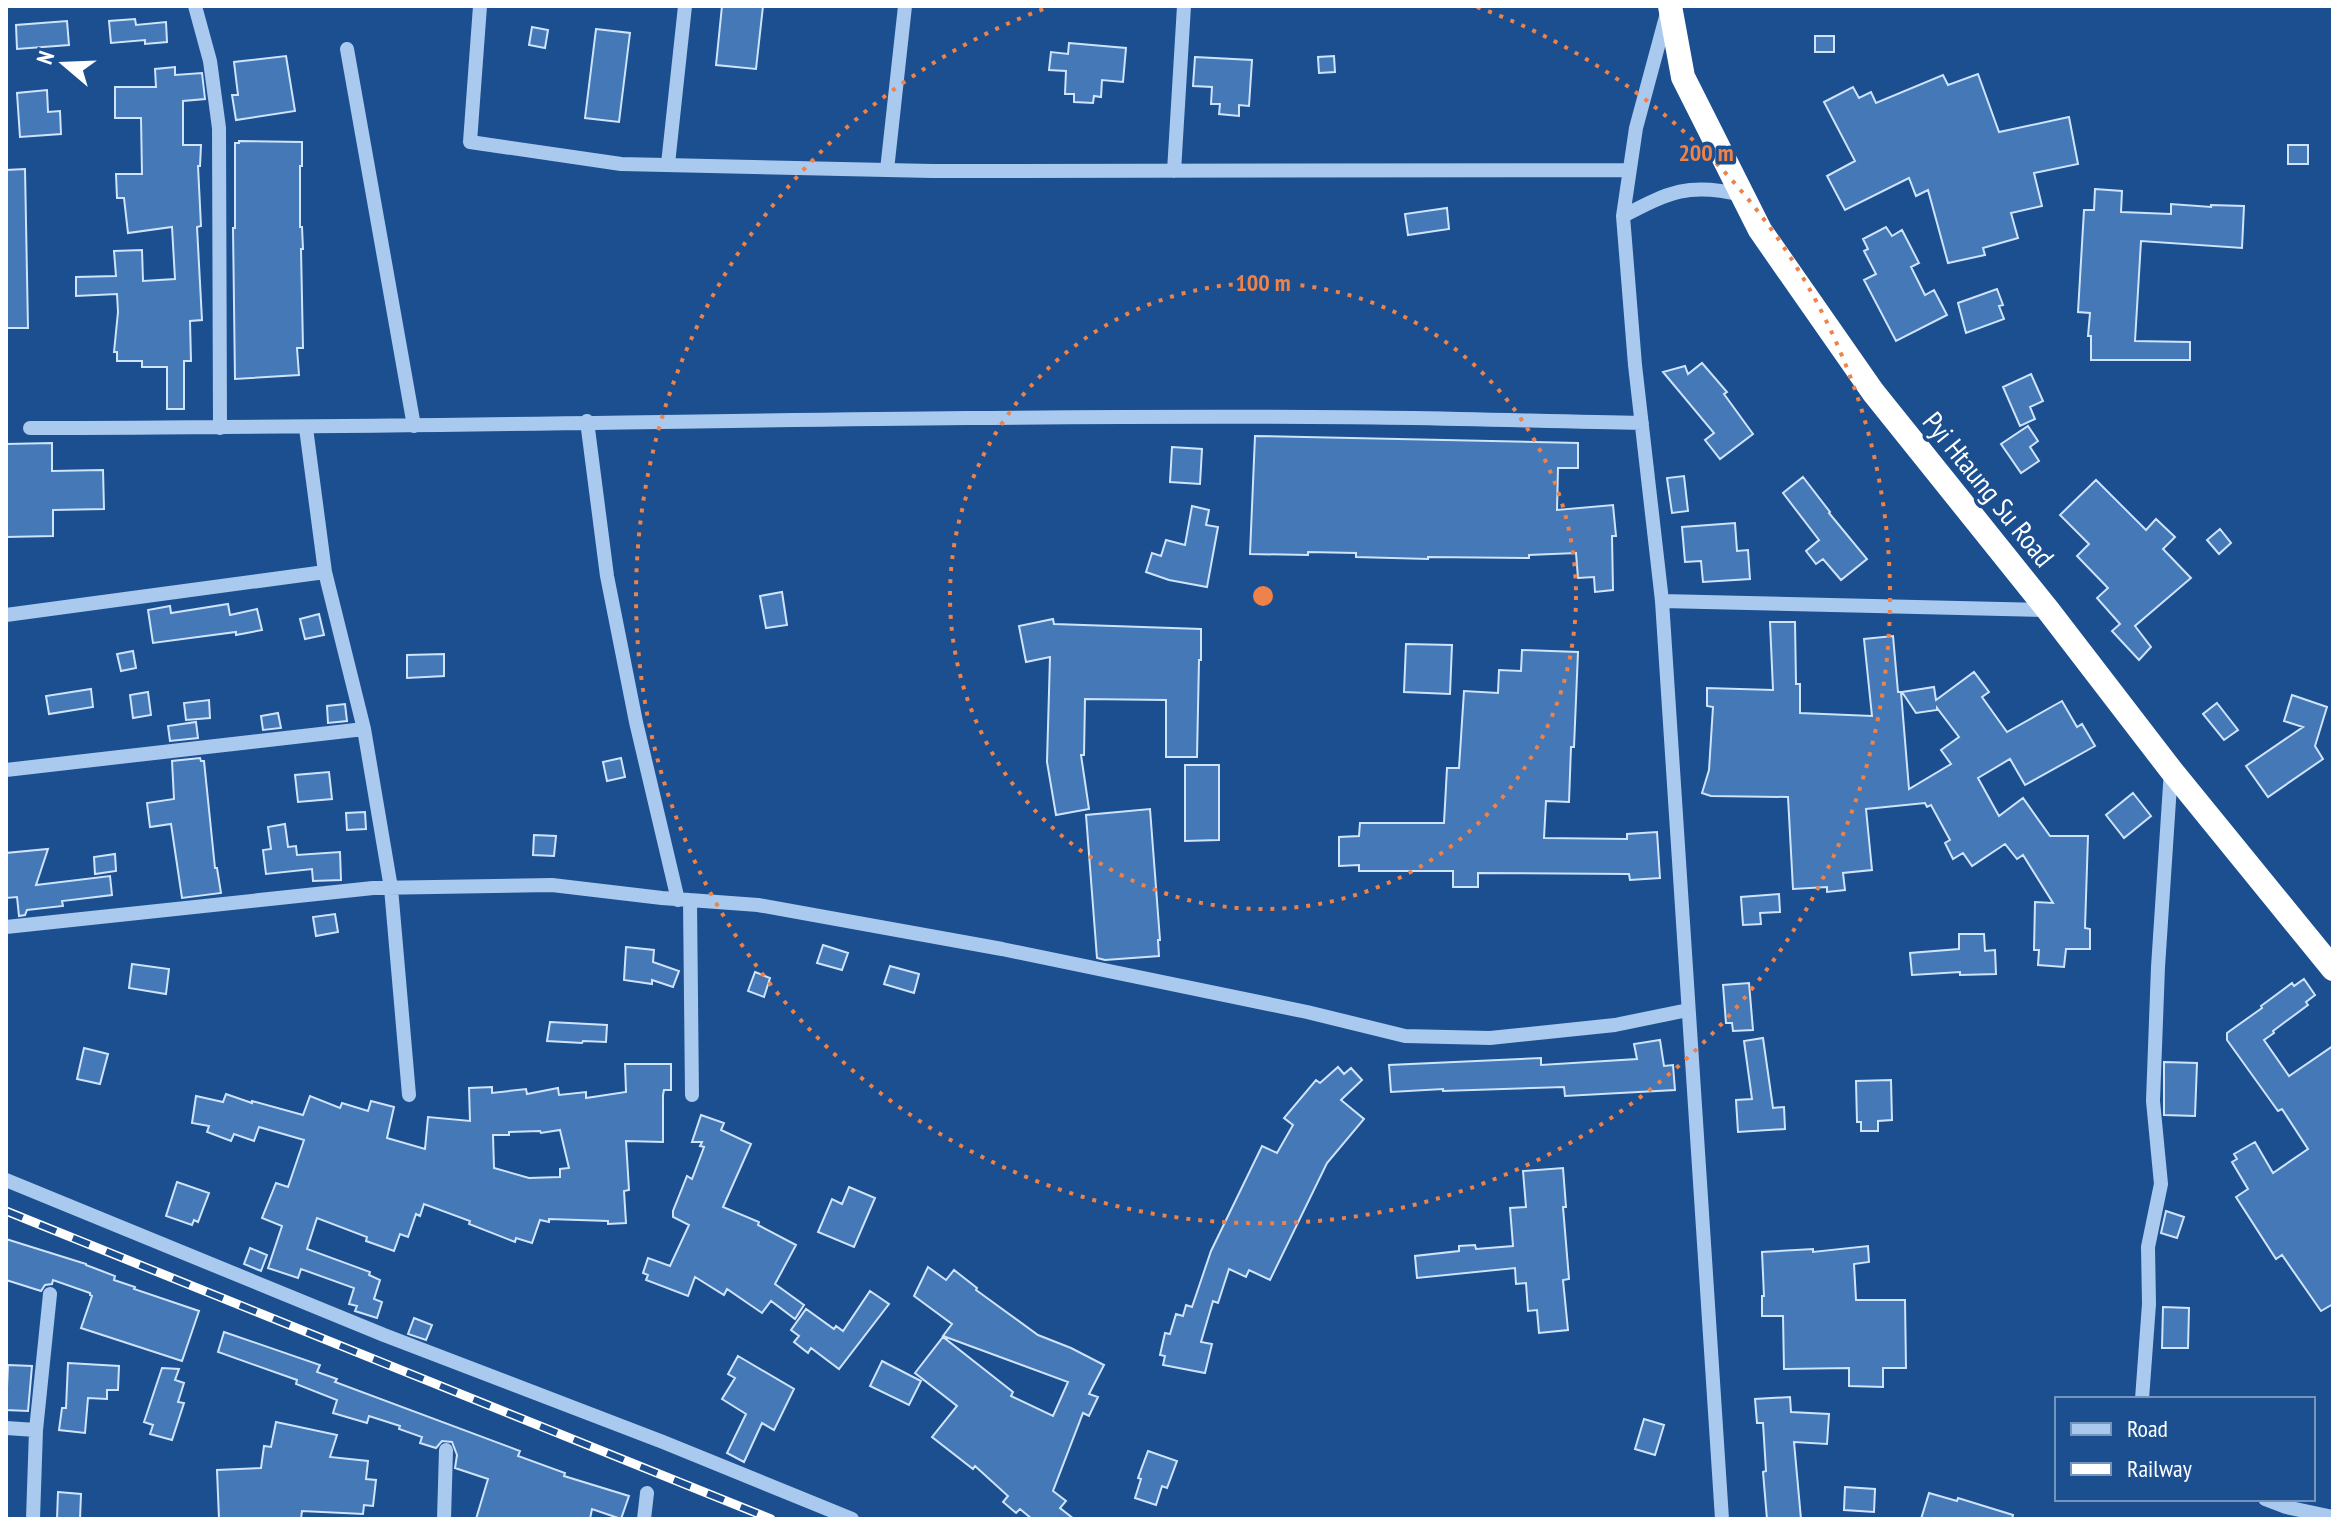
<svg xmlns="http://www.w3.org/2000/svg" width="2339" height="1525" font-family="'PT Sans Narrow',sans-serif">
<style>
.building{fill:#4478b7;stroke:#cfe3fa;stroke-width:2;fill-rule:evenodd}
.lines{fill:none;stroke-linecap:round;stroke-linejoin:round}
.minor{stroke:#a9c9ee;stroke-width:14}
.highway{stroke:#fff;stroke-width:24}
.rail-casing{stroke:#fff;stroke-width:9}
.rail{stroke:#1b4f8f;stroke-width:6;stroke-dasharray:18;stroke-linecap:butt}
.ring{fill:none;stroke:#ee8249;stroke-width:4;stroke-dasharray:4 8}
.labels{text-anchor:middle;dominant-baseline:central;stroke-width:7;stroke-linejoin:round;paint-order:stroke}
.street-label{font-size:28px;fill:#fff;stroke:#1b4f8f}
.centre{fill:#ee8249;stroke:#1b4f8f;stroke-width:4}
.ring-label{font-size:24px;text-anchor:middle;font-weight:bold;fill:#ee8249;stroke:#1b4f8f;stroke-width:7;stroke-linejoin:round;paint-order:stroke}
</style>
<rect width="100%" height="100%" fill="#1b4f8f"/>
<path class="building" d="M722 6H763L756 69 716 65Z
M135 19 136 25 166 22 167 42 145 44V40L111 43 109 21Z
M67 21 69 45 17 49 16 25Z
M532 27 548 30 545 48 529 45Z
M596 29 630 33 619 122 585 118Z
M1815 36H1834V52H1815Z
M1069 43 1126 48 1123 82 1102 80 1101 97 1094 96 1093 103 1074 102V94H1065L1066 71 1049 70 1051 52 1068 54Z
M286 56 295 111 236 120 232 95H238L234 62Z
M1334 56 1335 72 1319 73 1318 57Z
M1195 57 1252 60 1249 106 1239 105V116L1219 114 1220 104H1211L1212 87 1193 86Z
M175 67V75L202 73 205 99 183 101V145H201L200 166H198L201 226 197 227 202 320 190 321 191 361H184V409H167V367H142V361H117V352H114L118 312 117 294 76 296V277L116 276 114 251 142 250 143 281 175 279 172 227 128 233 124 198H117L116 174H142L141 118H115V87H156L155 69Z
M1978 74 1999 132 2069 117 2078 164 2034 173 2042 206 2011 213 2018 238 1983 248 1985 255 1948 263 1928 190 1916 196 1909 178 1845 210 1827 176 1855 161 1824 102 1853 87 1859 98 1871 92 1876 103 1943 75 1948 85Z
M47 90 48 112 60 111 61 134 20 137 17 93Z
M239 141 302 142V166H300V227H302L303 249H301L303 348H297L299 375 235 379 233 228H235V143H239Z
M2288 145H2308V164H2288Z
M25 169 28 328H6V170Z
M2095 189 2122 191 2121 212 2171 214V204L2211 207V205L2244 206 2242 248 2141 241 2135 341 2190 342V360H2091V336H2088L2090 313 2078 312 2084 210H2094Z
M1447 208 1449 229 1408 235 1405 214Z
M1886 227 1892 236 1902 230 1919 263 1911 267 1925 295 1934 290 1947 315 1896 341 1864 280 1876 274 1864 251 1868 249 1863 239Z
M1997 289 2003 305 1999 306 2004 319 1966 333 1958 303Z
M1702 363 1727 392 1724 394 1753 434 1720 459 1705 440 1714 433 1663 372 1685 366 1688 374Z
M2031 374 2043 401 2030 407 2035 419 2020 426 2003 387Z
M2028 426 2038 441 2030 447 2039 461 2021 473 2001 444Z
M1255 436 1578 443V468H1558L1557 510 1613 505 1616 536H1612L1613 590 1595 592 1594 577 1578 578 1576 553 1529 555V558L1428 557V559L1356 557V553L1308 552V555L1250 554Z
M52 443V471L103 470 104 509 53 510V536L6 537V444Z
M1172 447 1202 449 1200 484 1170 482Z
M1684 476 1688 511 1672 513 1667 478Z
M1803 477 1830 512 1829 513 1867 559 1841 580 1823 559 1816 564 1806 551 1819 540 1783 493Z
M2096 480 2146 530 2156 519 2175 537 2163 549 2191 578 2135 626 2151 647 2139 660 2112 631 2120 624 2097 598 2108 588 2077 556 2089 544 2060 515Z
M1192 506 1209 510 1206 525 1218 527 1207 587 1169 580 1146 572 1152 553 1161 556 1166 540 1185 545Z
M1735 523 1737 551 1748 550 1750 579 1703 582 1701 561 1685 562 1682 527Z
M2220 529 2231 543 2219 554 2207 540Z
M782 592 787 625 766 628 760 596Z
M228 604 230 615 257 609 262 630 236 635V632L153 643 148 610 170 606 171 613Z
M319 614 324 635 305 639 300 619Z
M1053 619 1054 624 1201 629V660H1199L1197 757H1166V700L1085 699 1084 755H1081L1089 809 1056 815 1047 762 1050 657 1026 662 1019 626Z
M1770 622H1795L1796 684H1800V713L1872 716 1864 639 1893 636 1898 692H1901L1909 789 1951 764 1941 750 1959 737 1937 708V710L1916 713 1902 692 1934 687 1936 700 1974 672 1989 692 1982 697 2007 732 2062 701 2077 727 2082 724 2095 746 2025 785 2010 759 1978 778 1999 816 2023 798 2050 836H2088L2085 928 2090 929V949H2066L2064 967 2038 965 2039 950H2034L2035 902 2053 903 2023 855 2017 859 2005 844 1972 866 1963 853 1953 859 1945 843 1950 840 1931 805 1927 807 1925 803 1866 809 1872 870 1843 873 1845 890 1827 892V887L1793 889 1788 797 1711 796 1702 793 1709 770 1713 707 1707 706V688L1773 690Z
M1406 644 1452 645 1450 694 1404 692Z
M1522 650 1578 652 1574 747H1571L1569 802 1546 801 1544 838 1627 839V834L1657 832 1660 878 1630 880 1629 874 1478 873V887H1453V871H1359V865L1339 866V837L1359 836 1360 823H1444L1447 768H1459L1464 691 1498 693 1499 670 1521 671Z
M133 651 136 668 121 671 117 654Z
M444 654V676L407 678V655Z
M91 689 93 707 49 714 46 696Z
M148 692 151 715 133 718 130 695Z
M2292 695 2327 707 2315 746 2323 759 2268 797 2246 766 2303 727 2284 721Z
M209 700 210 718 186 720 184 703Z
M2217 703 2238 730 2224 740 2203 714Z
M345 704 347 721 328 723 327 706Z
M278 713 281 728 263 730 261 716Z
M196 722 198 738 170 741 168 726Z
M200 758 201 761H204L215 868H217L221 893 182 898 171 824 150 827 147 803 174 799 172 761Z
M621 758 625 777 607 781 603 762Z
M1185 765H1219V840L1185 841Z
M329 772 332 799 298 802 295 775Z
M2133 793 2151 816 2124 838 2106 815Z
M1150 809 1160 940H1158L1159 956 1105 960 1097 958 1086 815Z
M365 812 366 829 347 830 346 813Z
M285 824 288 847 296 846 297 855 340 852 341 880 313 881 312 869 266 874 263 850 271 849 268 827Z
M534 835 556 836 554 856 533 855Z
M48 849 36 885 110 876 112 895 62 901 63 906 27 910 25 915 19 916 17 897 6 898V853Z
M115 854 116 871 95 874 94 857Z
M1779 894 1780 912 1760 913 1761 924 1743 925 1741 897Z
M335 914 338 932 316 936 313 917Z
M1959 934H1984L1985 951 1995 950 1996 974 1960 975V972L1912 975 1910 953 1959 949Z
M823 945 848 953 842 970 817 963Z
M626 947 654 950 653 962 679 971 673 987 652 980V984L624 980Z
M132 964 169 969 166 994 129 988Z
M890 966 919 974 914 993 884 984Z
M755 972 770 978 764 997 748 991Z
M2304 979 2315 995 2306 1002 2308 1005 2273 1031 2274 1033 2264 1040 2289 1076 2333 1046V1304L2321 1311 2282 1255 2276 1259 2236 1197 2248 1189 2232 1162 2237 1159 2234 1154 2255 1142 2273 1173 2308 1149 2282 1109 2278 1111 2227 1040V1033L2262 1008 2261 1006 2292 983 2294 986Z
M1749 983 1753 1030 1733 1031 1732 1023H1726L1723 985Z
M550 1022 607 1025 606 1042 583 1041 582 1043 547 1041Z
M1763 1038 1773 1108 1784 1107 1785 1129 1738 1132 1736 1100 1752 1099 1744 1041Z
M1660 1040 1664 1066 1673 1065 1675 1090 1565 1096 1564 1087 1443 1091V1089L1391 1092 1389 1065 1541 1058V1065L1637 1059 1634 1044Z
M84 1048 108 1054 100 1084 77 1079Z
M2164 1062 2197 1063 2195 1116 2164 1115Z
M625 1064H671V1090H664L663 1095V1142L626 1141 629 1190 624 1191 626 1223 608 1224V1221L549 1219V1222L540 1220 532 1243 516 1238 515 1242 469 1224 470 1221 424 1204 420 1216 416 1214 408 1237 400 1234 394 1251 366 1241 367 1237 317 1218 307 1249 370 1272 369 1275 380 1280 374 1299 382 1302 377 1318 355 1311 357 1306 349 1304 354 1288 301 1269 298 1278 268 1268 282 1226 262 1218 276 1183 288 1187 304 1140 259 1127 254 1141 234 1134 231 1141 207 1132 209 1126 192 1123 196 1096 223 1102 226 1094 252 1103V1101L303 1115 310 1096 340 1108 342 1103 368 1111 371 1101 394 1107 387 1138 425 1149 428 1117 470 1121 469 1088 492 1087V1093L526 1089 527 1094 558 1088 559 1095 586 1092V1098L626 1092ZM560 1130 569 1168 560 1169V1177L529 1178 494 1168 493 1135H509V1132L540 1131 541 1133Z
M1338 1067 1344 1074 1351 1068 1362 1080 1341 1100 1364 1119 1327 1163 1270 1280 1249 1270 1246 1277 1229 1269 1218 1303 1213 1301 1201 1342 1212 1344 1205 1373 1163 1365 1165 1356 1160 1355 1165 1333 1170 1334 1176 1314 1183 1316 1186 1305 1192 1307 1211 1251 1262 1146 1277 1153 1293 1125 1284 1118 1316 1080 1320 1083Z
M1891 1080 1892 1120 1878 1121V1131H1861V1122H1857L1856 1081Z
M701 1115 724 1123 721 1130 751 1144 723 1207 759 1222 758 1225 796 1245 775 1284 804 1305 795 1319 771 1301 762 1313 727 1289 724 1295 695 1277 688 1296 646 1280 648 1275 643 1273 648 1258 670 1266 689 1225 673 1217V1211L687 1176 692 1179 704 1147 700 1146 702 1142H692Z
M1563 1168 1566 1207H1563L1569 1279 1563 1280 1568 1330 1539 1333 1537 1310 1528 1311 1526 1283 1516 1284 1515 1268 1417 1278 1415 1256 1459 1251V1246L1475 1245 1476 1249 1513 1246 1510 1208 1526 1207 1523 1171Z
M177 1182 209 1193 198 1222 194 1220 192 1225 166 1216Z
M849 1187 875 1198 854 1247 818 1232 832 1199 842 1204Z
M2166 1211 2184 1217 2177 1238 2161 1233Z
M6 1239 86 1264V1265L115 1276 114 1280 135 1287 134 1289 199 1311 182 1361 81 1328 92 1296 90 1295V1293L53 1280 52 1284 45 1285 41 1291 6 1280Z
M1868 1246 1869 1262 1854 1264 1856 1300H1905L1906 1368H1883V1387L1849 1386V1368L1784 1369 1783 1316H1762V1296H1764L1762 1252 1813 1249V1252Z
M250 1248 267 1255 261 1271 244 1264Z
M928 1267 946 1280 954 1270 977 1288 976 1290 1038 1335 1071 1348 1104 1365 1089 1394 1098 1397 1089 1416 1083 1413 1053 1491 1066 1501 1060 1508 1074 1519H1032L1020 1509 1016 1513 1003 1502 1008 1496 975 1466 973 1469 932 1437 957 1406 915 1373 943 1337 1013 1392 1011 1396 1053 1416 1068 1382 943 1336 952 1324 914 1296Z
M870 1291 889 1304 839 1369 811 1348 808 1353 794 1342 799 1336 791 1330 806 1309 834 1329 836 1326 843 1331Z
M2163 1307 2189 1308 2188 1348H2162Z
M414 1318 432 1325 426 1340 408 1334Z
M224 1332 320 1365 317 1372 337 1379 335 1382 520 1451 518 1456 565 1473 564 1476 629 1496 621 1519 592 1509 590 1519H476L488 1479 455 1468 457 1455 452 1442 442 1441 436 1448 420 1443 422 1437 399 1429 400 1426 369 1416 367 1423 333 1413 337 1400 296 1384 297 1380 218 1352Z
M738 1356 794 1389 774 1430 762 1423 744 1462 727 1453 746 1414 722 1399 735 1378 728 1374Z
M882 1361 921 1381 909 1405 870 1386Z
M68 1363 119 1366 118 1390H107V1399L88 1398 85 1433 59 1430 62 1408H66Z
M8 1365 32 1366 28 1411 6 1410Z
M162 1368 179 1369 175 1380 184 1383 178 1402 184 1403 172 1440 150 1434 153 1425 144 1422Z
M1790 1397 1791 1412 1829 1414 1827 1444 1794 1442 1801 1519H1767L1763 1472 1766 1471 1763 1423H1757L1755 1399Z
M1644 1419 1664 1425 1655 1455 1635 1449Z
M276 1422 337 1435 330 1457 368 1461 366 1479 376 1480 373 1506 364 1505 363 1514 302 1511 301 1519H219L217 1470 261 1468 264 1446 271 1447Z
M1148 1451 1177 1461 1167 1488 1162 1486 1156 1505 1135 1498 1141 1479 1138 1478Z
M1845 1487 1875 1489 1874 1512 1844 1510Z
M58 1492 81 1494 80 1519H57Z
M1929 1493 1957 1501 1958 1498 2013 1515 2012 1519H1921Z"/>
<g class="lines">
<path class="minor" d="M195 6 210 61 219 128 220 428
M480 6 470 142 621 164 932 171 1629 170
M1667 13 1636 128 1623 216 1635 365 1662 601 1722 1519
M347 49 414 426
M668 164 685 6
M887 170 905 6
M1174 171 1184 6
M1623 216C1669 192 1689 182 1742 195
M587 421 607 576 636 722 678 900
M30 428C457 428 883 415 1310 417 1420 417 1531 421 1642 423
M306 428 325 572 364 729 391 888 409 1095
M1662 601 2048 610
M6 615 325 572
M6 770 364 729
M690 900 692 1095
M6 927 373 888 552 885 662 898 758 905 1002 949 1307 1012 1405 1036 1490 1038 1615 1025 1688 1010
M6 1180 384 1335 663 1442 852 1519
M2142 1399 2149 1304 2148 1247 2161 1184 2153 1101 2158 967 2171 770
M6 1428 36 1430
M2265 1499 2286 1507 2333 1517
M33 1519 36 1430 50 1294
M444 1519 446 1450
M644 1519 647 1493"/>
<path class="highway" d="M1670 6 1683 77 1760 230 1873 392 2048 610 2171 770 2333 969"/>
<defs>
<path id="rail" d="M6 1211 771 1519"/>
</defs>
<use href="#rail" class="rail-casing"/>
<use href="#rail" class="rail"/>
</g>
<g class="ring">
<circle cx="1263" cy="596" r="313"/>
<path d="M1477 7A627 627 0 1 1 1049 7"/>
</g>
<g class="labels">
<g class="street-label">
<text transform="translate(1989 489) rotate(51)">Pyi Htaung Su Road</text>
</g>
</g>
<circle cx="1263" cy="596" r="12" class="centre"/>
<g class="ring-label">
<text x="1706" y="161">200 m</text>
<text x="1263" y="291">100 m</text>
</g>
<rect width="2339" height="1525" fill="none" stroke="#ffffff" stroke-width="16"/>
<rect x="2055" y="1397" width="260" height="104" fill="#1b4f8f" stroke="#7695bc" stroke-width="2"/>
<rect x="2071" y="1423" width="40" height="12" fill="#a9c9ee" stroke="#7695bc" stroke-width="2"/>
<text x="2127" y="1437" font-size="24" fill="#ffffff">Road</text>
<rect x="2071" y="1463" width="40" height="12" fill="#ffffff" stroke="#7695bc" stroke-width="2"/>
<text x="2127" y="1477" font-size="24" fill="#ffffff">Railway</text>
<g transform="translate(64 64) rotate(289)" stroke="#1b4f8f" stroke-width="6" paint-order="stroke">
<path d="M0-6L14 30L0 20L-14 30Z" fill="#ffffff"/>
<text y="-12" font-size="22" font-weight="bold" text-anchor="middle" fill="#ffffff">N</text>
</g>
</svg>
